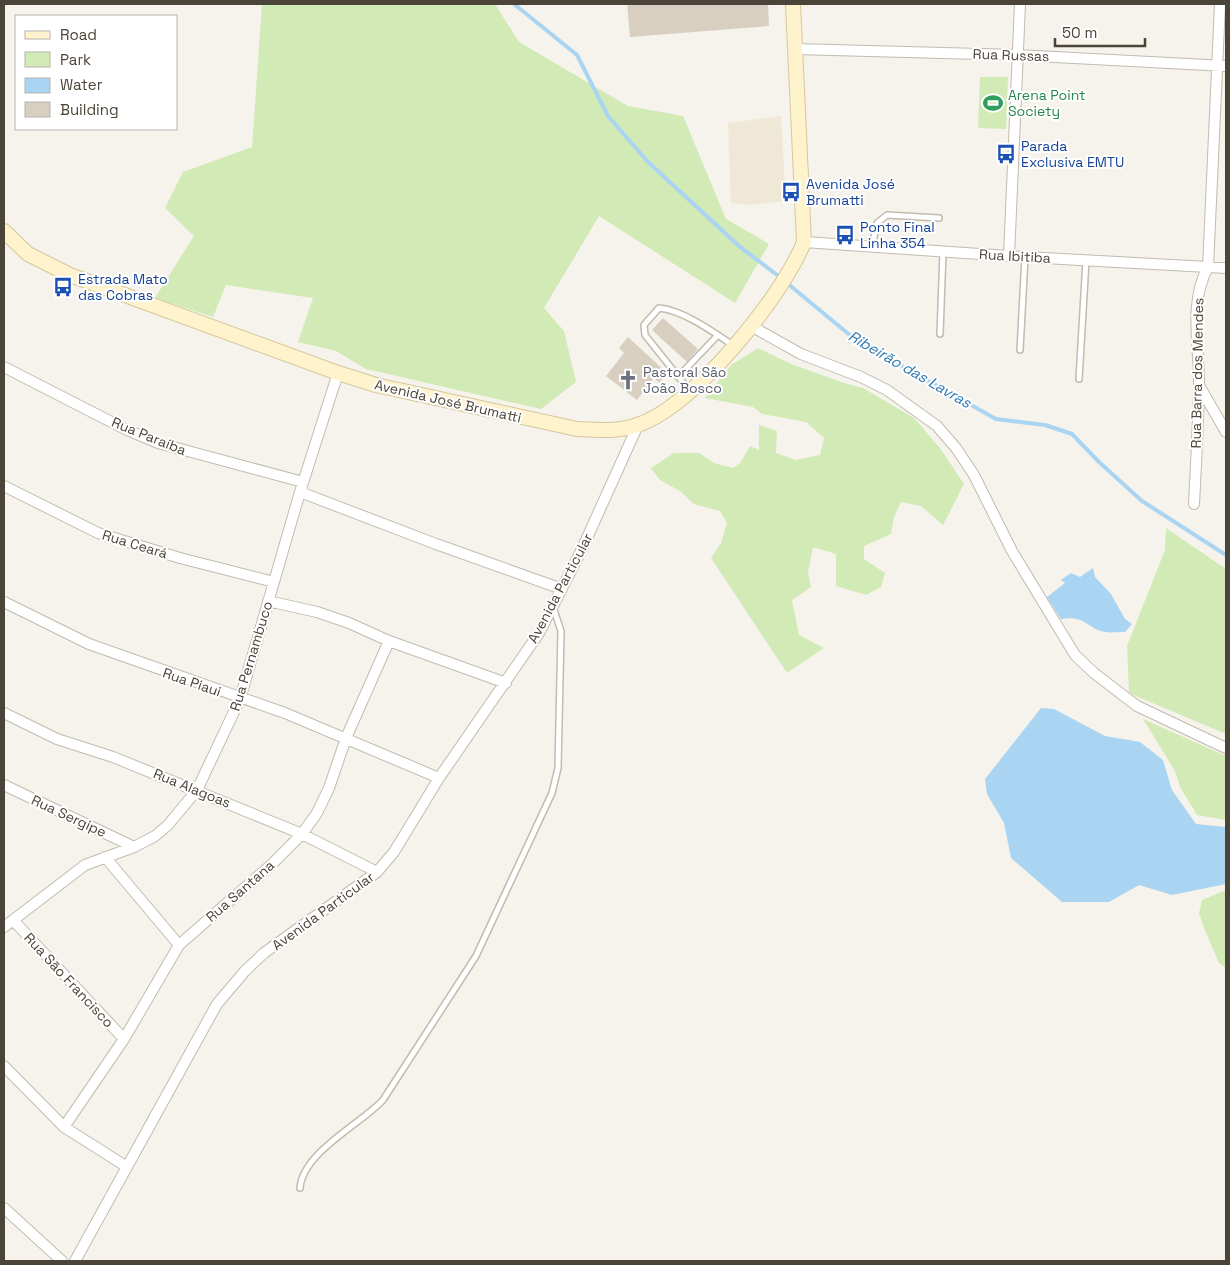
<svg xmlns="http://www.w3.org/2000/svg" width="1230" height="1265" font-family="'Space Grotesk',sans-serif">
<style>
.education{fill:#efe8d6}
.green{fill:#d2eab5}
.water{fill:#a9d4f2}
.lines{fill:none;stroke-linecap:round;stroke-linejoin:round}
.stream{stroke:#a9d4f2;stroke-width:4}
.building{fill:#d8cfc1}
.service-casing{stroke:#c2bbae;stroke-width:8}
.minor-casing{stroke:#c2bbae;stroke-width:12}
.secondary-casing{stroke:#d6c79b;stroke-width:16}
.service{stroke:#fff;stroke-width:5}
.minor{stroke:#fff;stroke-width:10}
.secondary{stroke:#fff3cd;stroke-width:14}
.labels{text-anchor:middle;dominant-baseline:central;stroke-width:4;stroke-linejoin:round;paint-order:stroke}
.street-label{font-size:14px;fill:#4b4439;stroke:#fff}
.leisure-label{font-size:14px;fill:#27864d;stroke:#fff;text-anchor:start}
.transit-label{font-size:14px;fill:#164399;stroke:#fff;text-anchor:start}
.worship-label{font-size:14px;fill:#5b616d;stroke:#fff;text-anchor:start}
.water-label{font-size:15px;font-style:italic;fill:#2e7ab2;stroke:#fff}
</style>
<rect width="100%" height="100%" fill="#f6f3ec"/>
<path class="education" d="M781 116 786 201 751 205 731 203 728 123Z"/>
<path class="green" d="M262 4H495L519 42 628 106 683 116 726 219 769 244 735 303 599 216 544 308 564 331 576 382 541 409 366 369 336 351 298 342 313 298 226 285 213 317 155 298 194 236 165 208 183 172 252 147Z
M980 77H1008L1006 129 978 128Z
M758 348 791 364 844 383 863 388 914 418 940 448 964 484 943 525 921 506 901 502 894 517 891 534 864 546V559L885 573 881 587 866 595 836 586V554L813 547 808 573 811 587 792 600 799 635 824 648 787 673 711 558 721 543 727 523 720 511 694 504 680 491 660 480 651 468 674 453H699L714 463 733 468 741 462 750 446 759 450V425L777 431 776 453 796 460 820 455 824 438 806 422 762 414 753 407 705 398 731 365Z
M1166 528 1226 569V734L1129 693 1127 646 1165 550Z
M1143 719 1226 756V820L1197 815 1180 787 1175 771Z
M1226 890V968L1219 963 1204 928 1199 913 1202 900Z"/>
<path class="water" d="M1093 568 1095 577 1111 594 1125 619 1132 624 1125 632C1119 632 1111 633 1105 632 1085 628 1087 615 1061 619L1047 597 1065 583 1061 580 1071 573 1080 577Z
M1041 708 1054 709 1105 736 1140 742 1163 760 1172 790 1196 824 1226 827V884L1172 895 1139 885 1109 902H1062L1011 858 1004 823 987 794 985 779Z"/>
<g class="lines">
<path class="stream" d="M514 4 577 55 608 116 647 161 739 246 781 278
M787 283 857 341 996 419 1045 425 1072 434 1099 462 1142 501 1226 555"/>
</g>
<path class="building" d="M627 4H768L769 26 630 37Z
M663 318 698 349 687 362 652 330Z
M628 337 667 373 659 383 654 378 637 400 606 376 624 353 619 348Z"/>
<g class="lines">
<defs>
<path id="service" d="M872 247 877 223 887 215 939 218
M940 334 943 252
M1020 350 1025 257
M678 377 718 335
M1079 379 1086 260
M689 390 645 335 644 325 659 308C683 310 715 333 734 346
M300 1188C303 1152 361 1124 383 1100L476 956 552 793 558 768 561 631 553 607"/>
<path id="minor" d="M795 49 1017 55 1226 66
M804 242 1009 256 1226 268
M1009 256 1020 4
M751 326 801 354 861 377 887 390 937 426 956 448 974 475 1012 551 1075 655 1094 673 1137 706 1226 748
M4 367 127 430 158 443 303 482
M1200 387 1226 432
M4 486 98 533 180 558 274 582
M300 492 436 544 562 589
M1194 504C1196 465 1198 427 1199 388 1200 347 1188 304 1208 267L1220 4
M268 601 317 612 349 623 389 641 506 683
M4 602 89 644 285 713 439 778
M4 713 57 739 113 757 302 834 377 872
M4 785 134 847
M105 857 179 945
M13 920 124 1039
M4 927 85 865 134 847 155 836 168 825 197 790 240 699 300 492 338 373
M4 1066 64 1127 127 1167
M64 1127 124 1039 179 945 272 864 302 834 317 813 329 788 346 738 389 641
M4 1208 62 1261
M75 1261 217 1004 245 971 264 953 377 872 394 852 439 778 539 633 582 549 638 425"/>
<path id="secondary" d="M4 231 28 254 70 275 338 373 376 385 577 429C597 430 618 432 637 425 694 407 782 297 804 242L793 4"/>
</defs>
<use href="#service" class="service-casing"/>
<use href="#minor" class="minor-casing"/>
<use href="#secondary" class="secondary-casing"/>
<use href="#service" class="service"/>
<use href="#minor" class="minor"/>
<use href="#secondary" class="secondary"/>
</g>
<defs>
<symbol id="stadium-bare" viewBox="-9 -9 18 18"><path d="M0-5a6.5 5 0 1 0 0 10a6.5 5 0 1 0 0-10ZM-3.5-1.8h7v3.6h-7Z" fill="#2e9e5b" stroke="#fff" stroke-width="2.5" paint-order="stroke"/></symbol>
<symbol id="bus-bare" viewBox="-9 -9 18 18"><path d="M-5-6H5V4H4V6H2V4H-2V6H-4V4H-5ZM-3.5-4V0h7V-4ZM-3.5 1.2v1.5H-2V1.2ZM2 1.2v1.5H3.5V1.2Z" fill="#1a4fb4" stroke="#fff" stroke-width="2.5" paint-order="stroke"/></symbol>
<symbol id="church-bare" viewBox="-9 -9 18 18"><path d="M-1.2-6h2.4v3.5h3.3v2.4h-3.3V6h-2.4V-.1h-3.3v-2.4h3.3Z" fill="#6b7280" stroke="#fff" stroke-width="2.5" paint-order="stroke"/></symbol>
</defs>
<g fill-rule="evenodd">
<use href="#stadium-bare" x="979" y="89" width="28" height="28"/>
<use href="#bus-bare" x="992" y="140" width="28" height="28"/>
<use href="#bus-bare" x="777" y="178" width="28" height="28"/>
<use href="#bus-bare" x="831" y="221" width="28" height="28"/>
<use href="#bus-bare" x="49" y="273" width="28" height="28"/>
<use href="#church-bare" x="614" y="366" width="28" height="28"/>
</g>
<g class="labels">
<g class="street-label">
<text transform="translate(1011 55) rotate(2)">Rua Russas</text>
<text transform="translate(1015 256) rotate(3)">Rua Ibitiba</text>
<text transform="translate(1197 373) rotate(-89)">Rua Barra dos Mendes</text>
<text transform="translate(448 401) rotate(13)">Avenida José Brumatti</text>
<text transform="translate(149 436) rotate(22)">Rua Paraíba</text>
<text transform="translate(135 544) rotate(17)">Rua Ceará</text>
<text transform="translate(560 588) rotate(-62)">Avenida Particular</text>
<text transform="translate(251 656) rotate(-73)">Rua Pernambuco</text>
<text transform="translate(192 682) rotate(19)">Rua Piaui</text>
<text transform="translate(192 788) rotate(22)">Rua Alagoas</text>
<text transform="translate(69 816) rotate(25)">Rua Sergipe</text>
<text transform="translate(240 891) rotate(-41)">Rua Santana</text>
<text transform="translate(323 911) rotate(-36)">Avenida Particular</text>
<text transform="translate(69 980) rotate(47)">Rua São Francisco</text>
</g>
<g class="leisure-label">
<text x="1008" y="95">Arena Point<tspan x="1008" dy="16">Society</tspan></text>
</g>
<g class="transit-label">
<text x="1021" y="146">Parada<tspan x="1021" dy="16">Exclusiva EMTU</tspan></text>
<text x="806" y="184">Avenida José<tspan x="806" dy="16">Brumatti</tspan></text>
<text x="860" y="227">Ponto Final<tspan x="860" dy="16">Linha 354</tspan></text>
<text x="78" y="279">Estrada Mato<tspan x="78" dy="16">das Cobras</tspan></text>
</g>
<g class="worship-label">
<text x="643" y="372">Pastoral São<tspan x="643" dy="16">João Bosco</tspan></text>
</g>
<g class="water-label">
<text transform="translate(910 369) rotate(30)">Ribeirão das Lavras</text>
</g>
</g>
<rect width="1230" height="1265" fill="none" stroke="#4b4439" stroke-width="10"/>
<rect x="15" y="15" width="162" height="115" fill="#ffffff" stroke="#b7b4b0"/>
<rect x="25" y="31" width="25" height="8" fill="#fff3cd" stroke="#b7b4b0"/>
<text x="60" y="40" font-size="15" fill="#4b4439">Road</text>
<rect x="25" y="52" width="25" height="15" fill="#d2eab5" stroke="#b7b4b0"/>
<text x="60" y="65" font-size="15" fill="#4b4439">Park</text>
<rect x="25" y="78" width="25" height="15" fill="#a9d4f2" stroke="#b7b4b0"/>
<text x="60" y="90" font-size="15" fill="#4b4439">Water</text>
<rect x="25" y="102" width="25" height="15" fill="#d8cfc1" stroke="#b7b4b0"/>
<text x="60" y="115" font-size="15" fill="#4b4439">Building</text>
<path d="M1055 38v8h90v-8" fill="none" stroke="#4b4439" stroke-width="2.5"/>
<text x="1062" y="38" font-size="15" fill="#4b4439" stroke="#ffffff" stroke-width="4" paint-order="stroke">50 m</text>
</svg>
